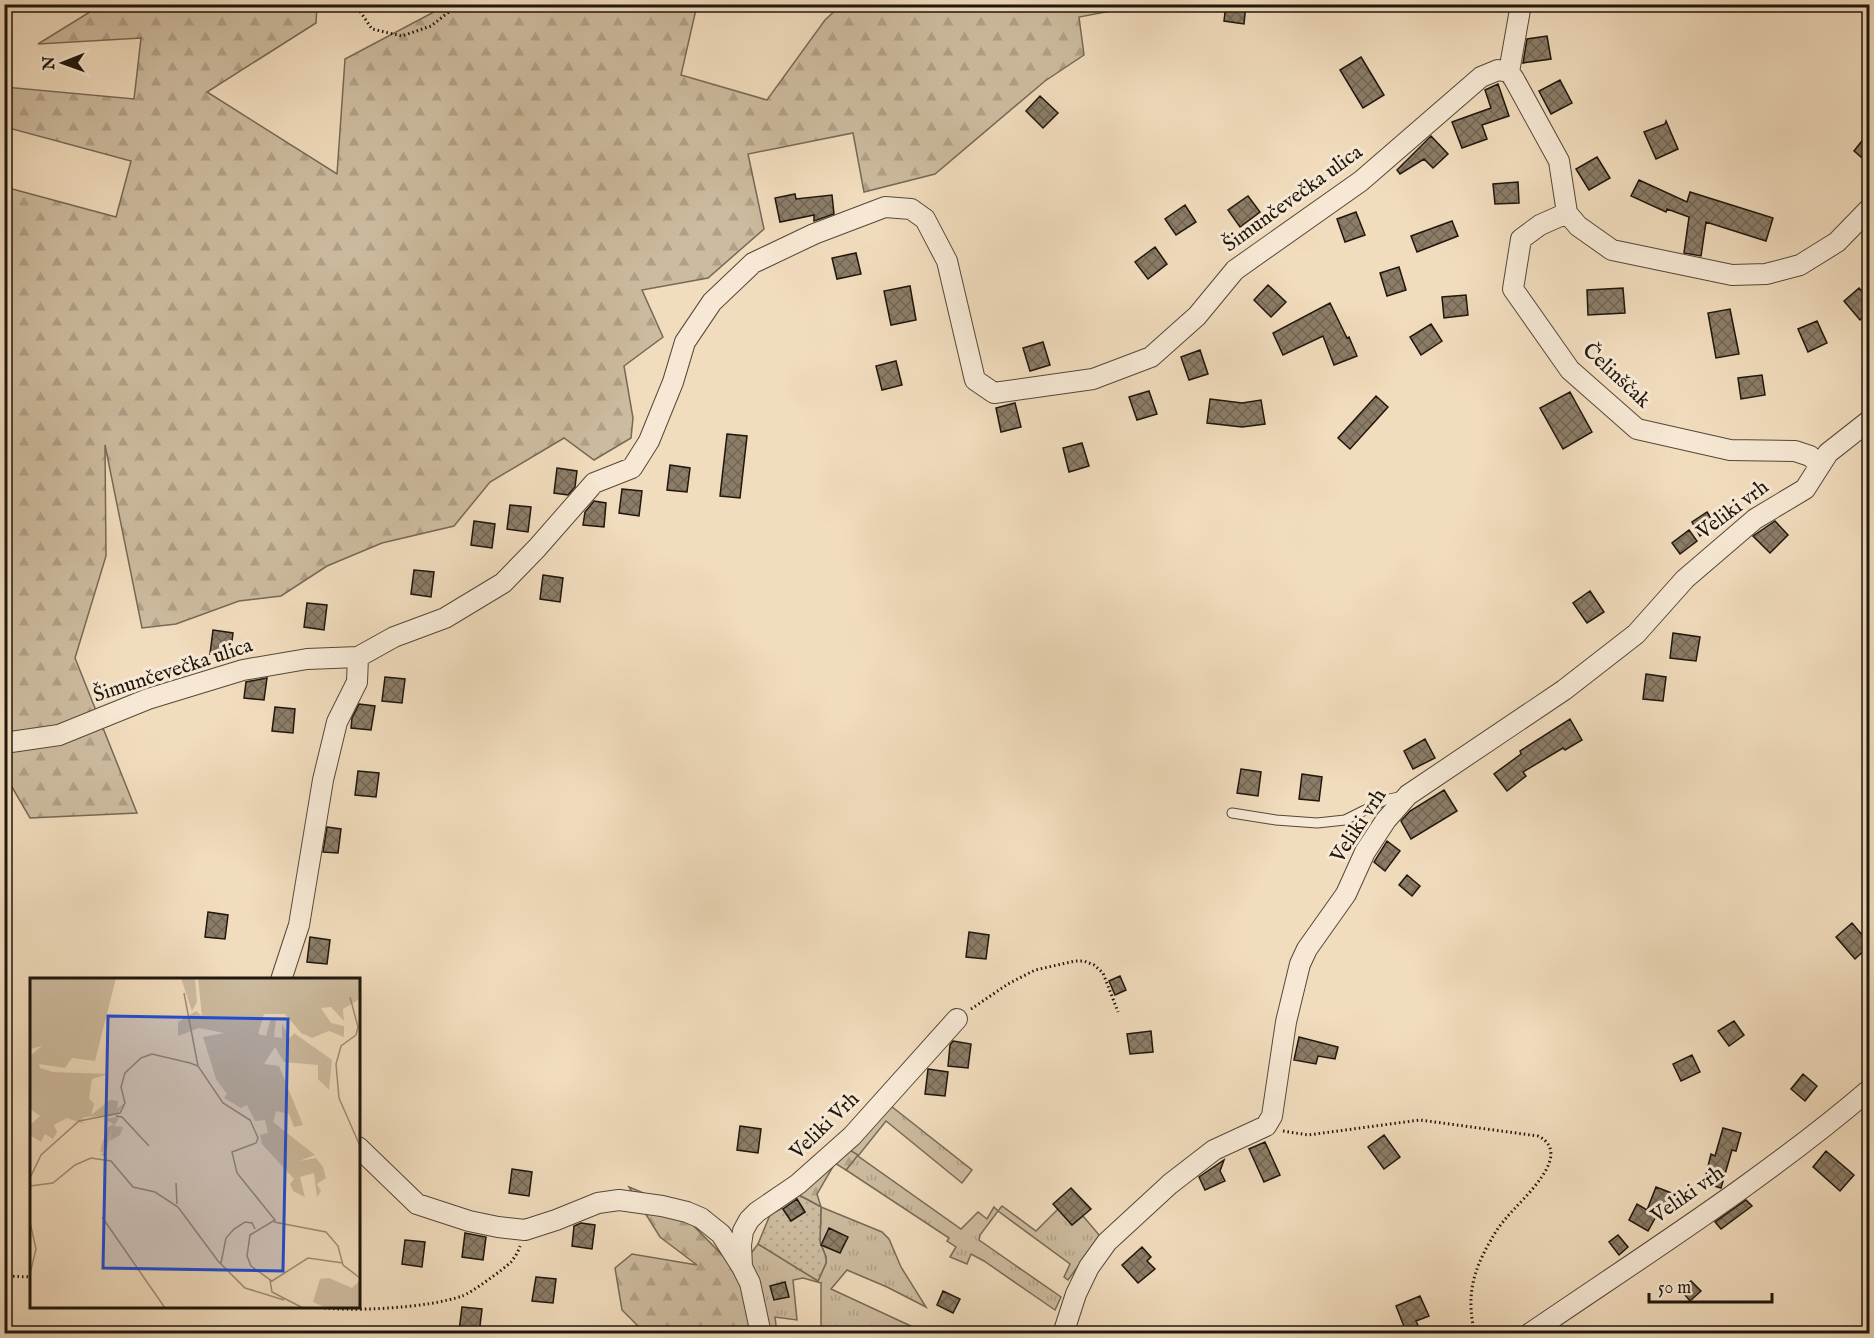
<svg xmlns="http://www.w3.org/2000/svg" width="1874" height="1338" font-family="'IM FELL English',serif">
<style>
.grass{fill:url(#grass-tufts);stroke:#766956;stroke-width:1.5}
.forest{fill:url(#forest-firs);stroke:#766956;stroke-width:1.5}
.garden{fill:url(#garden-dots);stroke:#766956;stroke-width:1.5}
.building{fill:url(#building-cross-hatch);stroke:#1f170c;stroke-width:1.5}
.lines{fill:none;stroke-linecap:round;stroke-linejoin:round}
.lane-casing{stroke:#544838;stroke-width:11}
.street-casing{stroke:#544838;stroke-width:22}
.path{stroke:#1f170c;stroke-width:3;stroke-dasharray:1.5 3;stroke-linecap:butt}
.lane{stroke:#f6e8d4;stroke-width:9}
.street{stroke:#f6e8d4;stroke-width:20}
.labels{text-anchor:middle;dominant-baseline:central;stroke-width:6;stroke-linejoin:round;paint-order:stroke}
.street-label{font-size:21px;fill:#1f170c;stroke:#f6e8d4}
.inset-road{fill:none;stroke:#9d8d76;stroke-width:1.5}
.view{fill:#1d4ed8;fill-opacity:0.15;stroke:#1d4ed8;stroke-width:3}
.inset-edge{fill:none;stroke:#1f170c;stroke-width:3}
</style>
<defs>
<pattern id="grass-tufts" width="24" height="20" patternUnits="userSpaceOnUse" patternTransform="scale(1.5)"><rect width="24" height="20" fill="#cdbb9f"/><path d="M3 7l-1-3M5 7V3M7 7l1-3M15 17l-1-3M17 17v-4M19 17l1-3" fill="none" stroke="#b0a088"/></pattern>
<pattern id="forest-firs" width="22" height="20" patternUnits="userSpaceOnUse" patternTransform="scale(1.5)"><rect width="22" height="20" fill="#cdbb9f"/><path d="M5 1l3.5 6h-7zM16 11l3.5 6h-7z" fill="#b0a088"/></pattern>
<pattern id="garden-dots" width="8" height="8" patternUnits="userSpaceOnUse" patternTransform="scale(1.5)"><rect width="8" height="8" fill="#cdbb9f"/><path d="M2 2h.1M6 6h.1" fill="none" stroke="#b0a088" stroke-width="1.8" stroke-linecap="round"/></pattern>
<pattern id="building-cross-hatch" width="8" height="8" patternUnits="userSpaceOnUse" patternTransform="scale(1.5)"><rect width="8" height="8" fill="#8c7d68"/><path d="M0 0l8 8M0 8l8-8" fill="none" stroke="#726554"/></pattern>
</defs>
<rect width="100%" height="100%" fill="#f1dcbd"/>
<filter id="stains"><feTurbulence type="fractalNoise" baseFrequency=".00333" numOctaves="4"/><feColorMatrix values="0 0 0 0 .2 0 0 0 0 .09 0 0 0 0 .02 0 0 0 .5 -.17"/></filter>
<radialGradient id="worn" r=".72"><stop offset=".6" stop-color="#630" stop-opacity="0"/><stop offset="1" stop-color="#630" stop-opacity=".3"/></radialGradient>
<path class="grass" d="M891 1106 972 1170 962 1183 886 1121 858 1156 961 1229 978 1212 987 1219 994 1207 998 1211 1002 1206 1036 1231 1058 1209 1072 1225 1083 1216 1100 1236 1068 1280 1064 1277 1070 1264 998 1211 980 1235 979 1240 1061 1297 1055 1310 984 1261 971 1254 967 1264 950 1257 956 1247 947 1241 949 1238 846 1170 857 1156 848 1149Z
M821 1207 882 1232 889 1239 901 1267 926 1307 887 1287 847 1270 831 1289 926 1333H856L821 1326V1283L803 1278 793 1280 797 1320 775 1317 777 1333H764L749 1256 758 1244 818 1281 826 1263V1257L820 1242Z"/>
<path class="forest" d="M101 5H317L316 23 207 92 337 174 345 59 447 5H697L681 75 767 100 825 20 841 5H1142L1079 17 1084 55 1045 81 935 174 864 192 853 133 748 154 764 229 708 278 642 290 663 337 624 366 633 418 631 438 594 460 564 438 490 482 454 526 382 543 327 566 281 596 239 601 176 624 142 628 105 445 106 556 75 658 137 813 30 818 5 775V187L116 217 131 161 5 127V87L134 99 141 38 38 44Z
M848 1149 858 1155 846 1170 835 1163 817 1194 821 1207 797 1194Z
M629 1187 674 1206 734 1267 748 1308 751 1333H645L622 1310 615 1268 632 1254 697 1265 660 1237Z"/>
<path class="garden" d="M797 1194 821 1207 820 1242 826 1257V1263L818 1281 758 1244 770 1215 782 1208 791 1221 805 1212 796 1198Z"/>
<path class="building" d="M1226 4H1246L1244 24 1224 21Z
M1547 36 1551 59 1523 63 1527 39Z
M1361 57 1384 95 1363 108 1340 70Z
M1560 80 1572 103 1551 114 1539 91Z
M1498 84 1509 116 1482 125 1487 139 1462 148 1452 122 1491 108 1485 90Z
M1040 96 1058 113 1043 128 1026 111Z
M1666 121 1678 149 1656 159 1644 132 1665 124Z
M1869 132V164L1854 151Z
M1431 136 1448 154 1433 168 1424 159 1400 174 1397 170Z
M1597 157 1610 178 1589 190 1576 169Z
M1639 180 1687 202 1690 192 1773 218 1766 241 1706 222 1701 256 1684 253 1689 217 1667 209 1666 212 1631 196Z
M1518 182 1519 203 1495 204 1493 184Z
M795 194 796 199 832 195 834 214 814 221V215L780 222 775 198Z
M1248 196 1260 212 1240 227 1228 210Z
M1185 205 1196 222 1176 235 1165 219Z
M1356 212 1365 235 1345 242 1337 219Z
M1452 221 1458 236 1417 252 1411 236Z
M1155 247 1167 264 1148 279 1135 262Z
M856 253 861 274 837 279 832 258Z
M1399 267 1406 290 1387 296 1380 273Z
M1268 285 1286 302 1271 317 1254 300Z
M910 286 916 320 891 325 884 291Z
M1623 288 1625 313 1588 315 1587 290Z
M1859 288 1869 300V311L1860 320 1844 301Z
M1466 295 1468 315 1444 318 1442 297Z
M1330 303 1347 338 1349 337 1357 356 1334 365 1323 336 1283 355 1273 333Z
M1730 309 1739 354 1716 358 1708 313Z
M1817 321 1827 343 1808 352 1798 329Z
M1431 324 1442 341 1421 355 1410 337Z
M1043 342 1050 365 1030 371 1023 348Z
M1200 350 1208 374 1189 380 1181 357Z
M896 361 902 385 882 390 876 366Z
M1762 375 1765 395 1741 399 1738 378Z
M1149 391 1157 414 1137 420 1129 397Z
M1570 392 1592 432 1563 449 1540 408Z
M1376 396 1388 407 1350 449 1338 438Z
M1210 399 1242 403 1261 400 1265 424 1242 427 1207 423Z
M1015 403 1021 427 1001 432 996 408Z
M727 434 747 436 740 498 720 496Z
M1082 443 1089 466 1069 472 1063 448Z
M670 465 690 468 687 492 667 490Z
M557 468 577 471 575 487 568 495 554 493Z
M622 489 642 491 639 516 619 513Z
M594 501 606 503 604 527 583 525 585 512Z
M510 505 531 507 528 532 507 529Z
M1707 512 1716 526 1700 536 1692 522Z
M474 521 495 524 492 548 471 545Z
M1775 521 1788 535 1770 553 1753 536Z
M1689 530 1697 541 1680 554 1672 543Z
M414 570 434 572 431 597 411 594Z
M543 575 563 578 560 602 540 599Z
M1590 591 1604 612 1587 623 1573 603Z
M307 603 327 605 324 630 304 627Z
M213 630 233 633 230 657 210 654Z
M1673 633 1700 637 1696 661 1670 658Z
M1646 674 1666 677 1663 701 1643 699Z
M385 677 405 679 402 703 382 701Z
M267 678 264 700 244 698 246 682Z
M359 704 375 706 371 730 351 728 352 718Z
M275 707 295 709 293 733 272 731Z
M1570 719 1582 740 1565 750 1563 748 1523 772 1526 776 1507 791 1494 774 1521 754 1520 751Z
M1425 739 1435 758 1413 769 1404 751Z
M1241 769 1261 772 1258 796 1237 793Z
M358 771 379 773 376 797 355 795Z
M1302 774 1322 777 1319 801 1299 799Z
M1444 790 1457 811 1411 839 1401 821 1410 811Z
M327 827 341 829 338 853 323 852Z
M1387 841 1400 851 1385 871 1374 862Z
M1407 875 1420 886 1412 896 1399 885Z
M208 912 228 915 225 939 205 937Z
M1852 923 1869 943V946L1855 959 1836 937Z
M969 932 989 935 986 959 966 957Z
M310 937 330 940 327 964 307 962Z
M1120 976 1126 990 1115 995 1109 981Z
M1734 1021 1744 1035 1729 1046 1718 1031Z
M1151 1031 1153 1052 1130 1054 1127 1034Z
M1299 1037 1338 1047 1335 1059 1318 1056 1316 1064 1294 1060Z
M953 1041 971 1044 968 1068 948 1066 950 1045Z
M1692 1055 1700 1072 1681 1081 1673 1064Z
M928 1069 948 1072 945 1096 925 1094Z
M1803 1074 1817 1086 1805 1101 1791 1089Z
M740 1126 761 1129 758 1153 737 1150Z
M1723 1128 1741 1133 1736 1151 1732 1150 1721 1188 1704 1183 1711 1154 1715 1156Z
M1384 1135 1400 1157 1384 1169 1368 1147Z
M1265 1142 1280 1175 1264 1182 1249 1149Z
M1826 1151 1854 1175 1840 1191 1813 1167Z
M1224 1160 1220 1171 1225 1181 1205 1190 1199 1177Z
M512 1169 532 1172 529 1196 509 1193Z
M1656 1187 1674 1194 1668 1208 1662 1206 1648 1231 1629 1220 1637 1204 1647 1210Z
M1071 1188 1091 1209 1072 1225 1053 1204Z
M797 1199 805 1212 791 1221 783 1209Z
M1746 1200 1752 1206 1721 1229 1715 1222Z
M581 1223 595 1225 592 1249 572 1246 574 1226Z
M829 1228 848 1237 840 1253 821 1245Z
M465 1233 486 1237 483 1260 462 1257Z
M1618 1235 1628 1247 1619 1255 1609 1242Z
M405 1240 425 1242 422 1267 402 1264Z
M1142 1247 1151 1257 1147 1261 1155 1269 1138 1283 1122 1265Z
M536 1277 556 1279 553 1303 532 1301Z
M1691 1281 1701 1291 1690 1301 1681 1290Z
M785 1282 789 1297 774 1300 770 1286Z
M943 1291 960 1299 953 1313 937 1305Z
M1420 1296 1429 1316 1416 1321 1420 1330 1407 1334 1396 1306Z
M462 1307 482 1309 479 1334 459 1331Z"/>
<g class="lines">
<defs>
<path id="lane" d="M1232 813 1276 820 1317 823 1345 820 1385 800 1403 796"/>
<path id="street" d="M1509 72 1521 4
M1567 213 1540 225 1521 239 1513 289 1570 370 1637 429 1730 450 1795 451 1810 456 1819 464
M4 743 59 735 148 699 243 670 307 659 358 657
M281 980 299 925 323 780 337 722 357 682 358 657 394 637 445 618 503 583 537 548 594 483 632 468 649 441 673 382 685 342 712 302 753 263 814 234 885 207 911 209 925 219 947 261 975 380 994 393 1093 379 1151 357 1197 316 1235 270 1361 181 1481 77 1498 70 1509 72 1514 79 1559 161 1567 213 1578 226 1612 250 1732 275 1766 274 1800 265 1837 242 1870 208
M358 1147 417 1204 469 1221 498 1227 525 1230 556 1220 598 1203 619 1200 662 1206 687 1212 701 1218 721 1234 742 1267 750 1283 761 1334
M742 1267 741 1245 743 1231 749 1220 757 1212 798 1184 852 1136 957 1019
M1063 1334 1076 1294 1089 1267 1107 1242 1170 1184 1214 1150 1266 1126 1272 1116 1286 1022 1300 964 1307 949 1346 894 1365 852 1386 820 1408 795 1564 690 1636 634 1685 579 1755 519 1805 489 1828 453 1870 420
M1529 1334C1643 1256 1765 1179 1870 1089"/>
</defs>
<use href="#lane" class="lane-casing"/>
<use href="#street" class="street-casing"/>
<path class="path" d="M355 4 372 29 402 36 431 26 459 4
M971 1009 1008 984 1035 970 1075 961H1084L1094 965 1103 973 1118 1012
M1283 1131 1308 1135 1420 1120 1538 1136C1575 1154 1522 1199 1507 1217 1501 1224 1495 1232 1491 1240 1472 1272 1466 1298 1475 1334
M4 1276 32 1277
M311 1306C346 1313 429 1308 462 1296 470 1294 505 1268 511 1262 515 1257 518 1252 520 1246"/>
<use href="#lane" class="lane"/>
<use href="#street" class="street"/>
</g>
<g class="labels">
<g class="street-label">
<text transform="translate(1293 199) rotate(-36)">Šimunčevečka ulica</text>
<text transform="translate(1616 376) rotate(43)">Čelinščak</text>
<text transform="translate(1733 510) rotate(-37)">Veliki vrh</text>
<text transform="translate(173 671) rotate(-18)">Šimunčevečka ulica</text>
<text transform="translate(1359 826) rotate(-57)">Veliki vrh</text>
<text transform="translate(825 1126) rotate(-44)">Veliki Vrh</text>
<text transform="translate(1688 1195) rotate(-35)">Veliki vrh</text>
</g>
</g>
<g transform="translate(30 978)">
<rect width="330" height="330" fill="#f1dcbd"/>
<path d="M86 139 89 140 84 148 93 149 90 157 80 163 82 150 75 179 70 176 74 175 70 173 72 165 78 149 84 146 74 141Z" fill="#cdbb9f"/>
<path d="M0 0H86L65 83 42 80 35 90 9 86 10 90 23 94 78 96 62 101 59 120 64 126 61 137 80 122 88 123 87 131 97 123 86 137 55 139 50 142 55 146 37 140 24 147 27 154 23 161 15 156 11 164 0 157V147L10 138 0 131V78L12 68 0 71ZM151 0H165L167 24 162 33ZM168 0H330V21L313 31 314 43 301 29 291 30 301 45 314 48V59L299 53 282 60 271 55 255 36H234L228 56 236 58 241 40H246L244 59 252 60V46L260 60 264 55 302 82 299 112 288 101V87L254 84 245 69 234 86 249 88 273 147 264 149 259 136 246 133 243 144 285 177 269 183 286 180 293 189 296 200 287 206 291 213 287 219 284 195 270 199 275 219 263 213 260 206 264 201 232 166 230 157 238 155 235 142 225 143 217 127 211 130 194 120 197 116 186 101 173 59 194 55 169 50 148 58V44L166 33 172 38ZM299 300 322 310 330 302V330H297L283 324 290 301Z" fill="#cdbb9f"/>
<path class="inset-road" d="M154 15 168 88M320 19 328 49 326 57M326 57 311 68 306 86 309 120 330 168M86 138 92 139 119 168M0 200 11 177 49 143 90 135 95 125 91 109 95 95 111 80 122 76 160 85 168 88 193 125 220 142 228 160 226 165 202 174 207 195 245 242 220 257 217 278 221 288 242 303 278 280 313 285M146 205 147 226M0 208 23 205 45 187 61 180 81 183 103 209 125 214 148 229 188 283 215 310 254 322M72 239 135 330M0 244 6 271 0 296M244 244 296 254 308 268 313 287 330 300M0 259V284M191 285 196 260 204 251 215 244 222 245 225 251M240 302 242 314 273 330"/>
<path class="view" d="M78 38 258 41 253 293 73 290Z"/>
<rect width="330" height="330" class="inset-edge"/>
</g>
<rect width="1874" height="1338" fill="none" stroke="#f1dcbd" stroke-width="24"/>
<rect x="6" y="6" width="1862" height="1326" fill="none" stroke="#1f170c" stroke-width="3"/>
<rect x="12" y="12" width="1850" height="1314" fill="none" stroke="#1f170c" stroke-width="1.5"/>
<g transform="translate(63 63) rotate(269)" stroke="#f6e8d4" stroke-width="4.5" paint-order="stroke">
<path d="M0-4.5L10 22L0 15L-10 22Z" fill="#1f170c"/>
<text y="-9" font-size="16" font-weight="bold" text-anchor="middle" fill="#1f170c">N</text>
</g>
<path d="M1649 1293v9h123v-9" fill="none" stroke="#1f170c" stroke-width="3"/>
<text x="1658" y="1293" font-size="18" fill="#1f170c" stroke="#f6e8d4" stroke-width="4.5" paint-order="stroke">50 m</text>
<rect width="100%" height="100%" filter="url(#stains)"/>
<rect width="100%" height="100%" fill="url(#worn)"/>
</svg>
